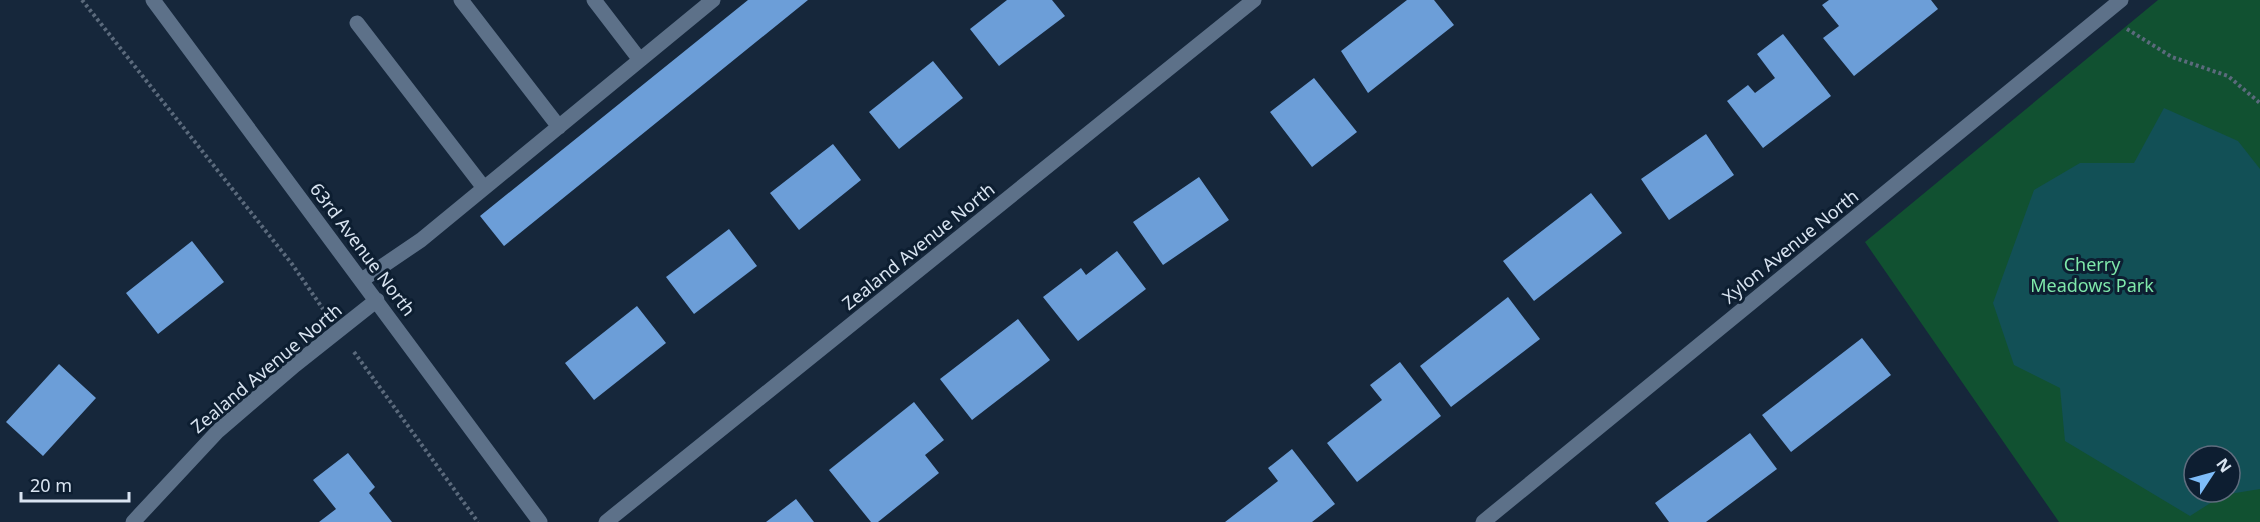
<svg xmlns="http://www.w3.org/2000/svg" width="2260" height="522" font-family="'Noto Sans',sans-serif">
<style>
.green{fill:#115131;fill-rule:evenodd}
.water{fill:#125056;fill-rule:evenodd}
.building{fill:#6c9ed8}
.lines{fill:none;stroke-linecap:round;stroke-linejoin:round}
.path{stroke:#5b6a7c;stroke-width:4;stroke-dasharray:3 3;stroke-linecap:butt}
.minor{stroke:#5d7189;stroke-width:15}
.labels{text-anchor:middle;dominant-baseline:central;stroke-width:6;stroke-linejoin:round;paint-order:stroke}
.street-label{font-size:18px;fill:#d9e4f1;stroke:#0d1e31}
.park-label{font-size:18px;fill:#7ee7aa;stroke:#0d1e31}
</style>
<rect width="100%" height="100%" fill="#16273b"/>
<path class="green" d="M2158 0H2260V522H2059L1865 242ZM2194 456H2230V492H2194Z"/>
<path class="water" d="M2164 108 2238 141 2260 169V489L2223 495 2190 516 2065 441 2060 388 2014 365 1993 303 2034 190 2080 163H2134ZM2194 456H2230V492H2194Z"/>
<path class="building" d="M748 0H808L504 246 480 216Z
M1007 0H1052L1065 16 999 66 970 29Z
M1407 0H1434L1454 25 1368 93 1341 51Z
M1829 0H1931L1938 9 1854 76 1823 38 1839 26 1822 5Z
M1783 34 1831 96 1763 148 1727 101 1748 85 1755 93 1775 78 1757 54Z
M933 61 963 98 899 149 869 112Z
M1314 78 1357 132 1312 167 1270 112Z
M1706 134 1734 175 1669 220 1641 179Z
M833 144 861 180 799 230 770 193Z
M1199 177 1229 220 1163 265 1133 222Z
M1591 193 1622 233 1534 301 1503 261Z
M729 229 757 266 694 314 666 277Z
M192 241 224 282 158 334 126 293Z
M1117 251 1146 289 1078 341 1043 297 1081 268 1086 275Z
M1508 297 1540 339 1451 407 1420 366Z
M637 306 666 343 594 400 565 363Z
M1018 319 1050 360 972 420 940 379Z
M1862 338 1891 375 1791 452 1762 415Z
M1400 362 1441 416 1357 482 1327 443 1382 400 1370 385Z
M59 364 96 398 43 456 6 422Z
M914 402 944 440 925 455 939 473 878 522H871L829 470Z
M1750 433 1777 469 1706 522H1669L1655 503Z
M1292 449 1335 504 1312 522H1225L1278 481 1268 468Z
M348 453 375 487 369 493 392 522H319L336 509 313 480Z
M796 499 814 522H766Z"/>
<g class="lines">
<path class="path" d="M82 0 292 264 323 309
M2127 29 2172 57 2228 76 2260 103
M354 352 478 522"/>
<path class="minor" d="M153 0 540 522
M461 0 559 127
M594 0 640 60
M357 23 484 188
M362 280 421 240 713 0
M133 522 218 431 295 365 377 300
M606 522 1254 0
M1483 522 2121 0"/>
</g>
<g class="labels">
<g class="street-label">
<text transform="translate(918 246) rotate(-39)">Zealand Avenue North</text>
<text transform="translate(1790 246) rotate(-39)">Xylon Avenue North</text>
<text transform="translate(363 249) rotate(53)">63rd Avenue North</text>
<text transform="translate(266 368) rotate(-40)">Zealand Avenue North</text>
</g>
<g class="park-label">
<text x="2092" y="264">Cherry<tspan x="2092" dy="21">Meadows Park</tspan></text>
</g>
</g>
<g transform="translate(2212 474) rotate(54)"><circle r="28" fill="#0d1e31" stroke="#5f6d7e" stroke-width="1.5"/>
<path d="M0-4.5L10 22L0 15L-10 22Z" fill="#7ebdf9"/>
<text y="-9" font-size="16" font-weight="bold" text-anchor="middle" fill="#d9e4f1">N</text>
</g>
<path d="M21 492v9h108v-9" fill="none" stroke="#d9e4f1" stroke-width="3"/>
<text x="30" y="492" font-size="18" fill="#d9e4f1" stroke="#0d1e31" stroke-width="4.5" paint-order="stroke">20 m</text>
</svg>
